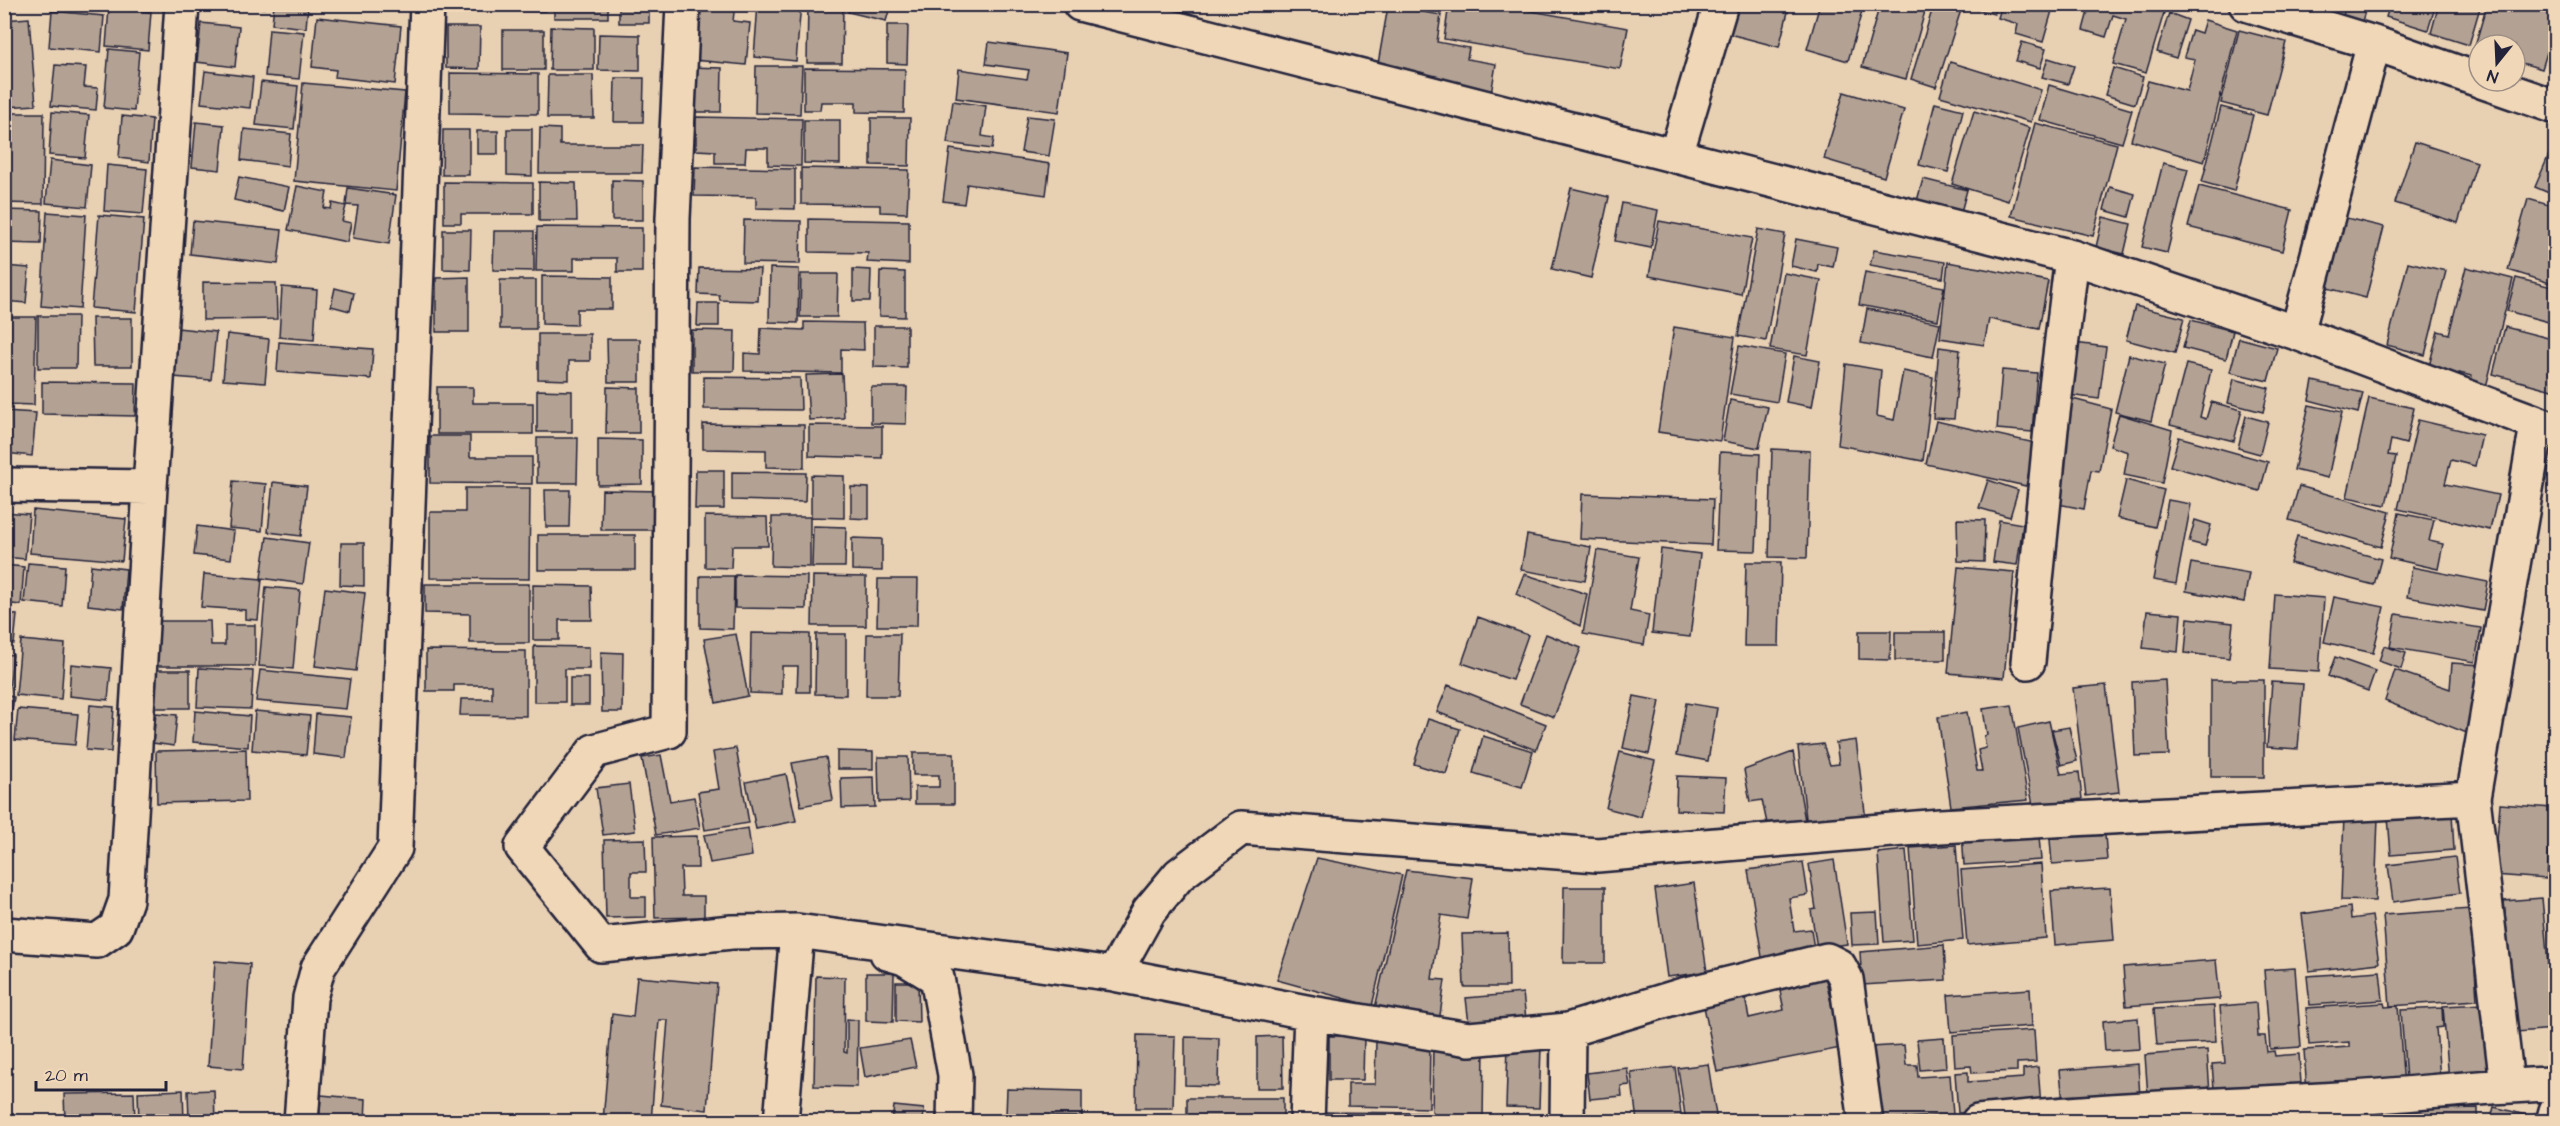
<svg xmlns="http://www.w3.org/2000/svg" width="2560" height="1126" font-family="'Architects Daughter',sans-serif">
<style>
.building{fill:#b3a293;stroke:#22223b;stroke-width:1.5}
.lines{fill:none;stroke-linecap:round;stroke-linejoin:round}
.minor-casing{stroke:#22223b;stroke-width:38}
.minor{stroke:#f0d7b8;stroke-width:33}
</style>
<rect width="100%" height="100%" fill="#e8d0b3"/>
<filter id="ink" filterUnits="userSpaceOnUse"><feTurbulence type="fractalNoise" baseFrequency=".0167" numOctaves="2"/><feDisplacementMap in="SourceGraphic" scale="12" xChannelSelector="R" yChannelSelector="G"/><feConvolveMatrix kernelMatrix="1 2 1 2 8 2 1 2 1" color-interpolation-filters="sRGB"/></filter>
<g filter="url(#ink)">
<path class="building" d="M233 4H264V8Z
M274 4H308L306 28 272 24Z
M456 4H546L545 11H456Z
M554 4H608V18H554Z
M619 4H649V23H619Z
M700 4H735L733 21 750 23 746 65 694 60Z
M739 4H754V9L739 7Z
M758 4H801L796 61 754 57Z
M808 4H843L842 63H807Z
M850 4H891L886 21 848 12Z
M1449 4H1491L1628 28 1620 69 1444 39Z
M1668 4H1689L1688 8Z
M1725 4H1790L1779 47 1718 31Z
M1820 4H1864L1848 61 1807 49Z
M1880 4H1927L1906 79 1862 67Z
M1934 4H1963L1936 87 1911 79Z
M1968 4H1996L1994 14 1968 7Z
M2002 4H2054L2043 42 2016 34 2018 24 1998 18Z
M2090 4 2166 6 2146 73 2113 64 2126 19 2113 15 2106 37 2083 30Z
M2346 4H2367L2361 25 2342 19Z
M2390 4H2436L2428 30 2386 17Z
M2439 4H2481L2469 45 2431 33Z
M2487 4H2556V37L2552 36 2542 69 2515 61V45H2479V51L2474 49Z
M1388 6 1441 15 1437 42 1469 48 1467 59 1496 64 1489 106 1374 87Z
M109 8 151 12 148 50 106 46Z
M52 11 104 16 101 52 49 47Z
M2169 13 2188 20 2176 58 2157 52Z
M317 17 401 26 395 84 335 77 336 70 312 67Z
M29 18 36 105 5 107 4 20Z
M2205 20 2237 30 2204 162 2131 140 2148 81 2187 91 2195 59 2184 57 2192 30 2201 33Z
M201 23 239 27 235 67 197 62Z
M887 25H908L907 64 887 63Z
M446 27H480L479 69 446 68Z
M551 27 594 28V70H550Z
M269 29 304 32 299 79 265 76Z
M503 30H544V70H503Z
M2239 30 2286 42 2267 115 2221 103Z
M599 34 640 35V71L598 70Z
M989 42 1067 53 1059 112 956 98 959 69 1027 79 1029 70 986 64Z
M2022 42 2046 49 2040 68 2016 61Z
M109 49 139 52 134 111 104 108Z
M2048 58 2074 66 2068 84 2042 77Z
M1950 62 2041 90 2031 122 1940 96Z
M55 65 86 67 84 87 98 88 96 110 51 106Z
M756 66H802L800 114 755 113Z
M690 67 722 68 721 112H689Z
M804 68 905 69 904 113 856 112V102H821L820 110H804Z
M2113 68 2143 77 2135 104 2105 95Z
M205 71 253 77 250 108 201 103Z
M450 73 538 74V114L450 113Z
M548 75H593L594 118H547Z
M615 78H644L643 122H614Z
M261 82 298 86 294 129 256 125Z
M303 83 405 92 396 191 294 181Z
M2049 85 2132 110 2122 143 2040 120Z
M1844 92 1904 110 1884 177 1824 159Z
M953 101 986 106 982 136 994 138 992 149 947 143Z
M1935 103 1963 110 1948 172 1919 165Z
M2221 107 2253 115 2234 191 2202 182Z
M1974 111 2030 128 2008 201 1952 184Z
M52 112 89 115 85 158 49 155Z
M4 113H44L43 204 4 203Z
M122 116 152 119 149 162 119 158Z
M1027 116 1055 119 1049 156 1021 152Z
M696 117 802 119 801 166 768 165V148H746L745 163H715V151L696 150Z
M871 118H910L909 166 871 165Z
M804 120H840V164L804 163Z
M196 122 224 125 220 170 192 167Z
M2035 123 2117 144 2093 236 2011 216Z
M540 128 560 129V145H643L642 173H539Z
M244 129 291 134 288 166 241 160Z
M507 129H532V176L507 175Z
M443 130H469V175H442Z
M477 131H498V154H477Z
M2415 142 2477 162 2458 223 2395 203Z
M950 149 1050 164 1046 195 967 184 964 204 943 201Z
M2551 150 2556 152V196L2535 187Z
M50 160 91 165 87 207 46 203Z
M2163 163 2188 169 2167 253 2142 247Z
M107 165 147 169 143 214 104 211Z
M695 167 795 169V209L756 208V197L694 196Z
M801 168 909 170 907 213 880 212V205L801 204Z
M239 177 289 187 284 211 234 200Z
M1923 179 1967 190 1961 212 1917 201Z
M612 180 643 181V220H612Z
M444 182 533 183V214H461V223H444Z
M539 182 576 183 577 221H539Z
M297 186 327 192 324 208 331 209 332 203 346 206 342 221 351 223 347 242 288 230Z
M2199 186 2292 210 2282 251 2188 227Z
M2110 187 2135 194 2129 217 2104 210Z
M348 188 396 195 389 244 353 238 358 206 346 205Z
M1571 188 1609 197 1591 278 1552 269Z
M2528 199 2556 207V263L2550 283 2508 270Z
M1622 203 1658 210 1651 248 1615 241Z
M4 210 42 211 41 244 4 243Z
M47 212 86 215 80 309 41 306Z
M99 215 144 219 136 312 91 308Z
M2338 216 2384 227 2366 298 2320 286Z
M2103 217 2131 224 2124 254 2096 247Z
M809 219 909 221V264L867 262 868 253 809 252Z
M744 220 801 221 800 264 743 263Z
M193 221 282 230 278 264 190 254Z
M1659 221 1752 238 1741 294 1649 276Z
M537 227 642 228V272H617V258H574V271H536Z
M1758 229 1785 234 1766 341 1738 336Z
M443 230H471L470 270 443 269Z
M494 231H534V271L493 270Z
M1796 239 1837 247 1833 267 1818 264 1817 272 1791 266Z
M1874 250 1945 262 1943 278 1870 265Z
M1948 262 2048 281 2039 329 1989 319 1984 345 1940 338Z
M2408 262 2446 271 2425 355 2387 345Z
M4 266 29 268 26 303 4 301Z
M2466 267 2513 279 2485 391 2469 387 2472 376 2459 373 2457 382 2427 374 2438 331 2449 334Z
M699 268 760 269 758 301 720 300 719 295 698 294Z
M770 268 799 269 798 323 769 322Z
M853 269 871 270 870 301H853Z
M880 271 905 272V317L879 316Z
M1865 272 1944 287 1938 320 1859 305Z
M1784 273 1821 280 1807 355 1770 349Z
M801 274H838L837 317H800Z
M542 276 612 277V309H577V325L542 324Z
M469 277V332H436V278Z
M2516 278 2556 288V324L2507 311Z
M500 280H536V329H500Z
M203 282 276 283 277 319 203 320Z
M282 287 317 290 314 340 279 337Z
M335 288 354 293 350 311 331 306Z
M698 303H719V326H697Z
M2135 306 2184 318 2175 353 2126 340Z
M1867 309 1940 323 1933 357 1861 343Z
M38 316H77L76 368H38Z
M4 317H36L34 405 4 404Z
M92 318H132V366H93Z
M2191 320 2233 331 2226 359 2183 348Z
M804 322 863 323 864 350 841 349V373L744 371V353L760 354 761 328 804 330Z
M874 326H907V368L874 367Z
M1674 327 1735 337 1720 441 1658 432Z
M2505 327 2556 340V391L2493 374Z
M177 328 216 332 211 380 173 377Z
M692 330 735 331 734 371H692Z
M227 334 269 339 265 383 223 380Z
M538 334H590V361H569V380L538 379Z
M2239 338 2277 348 2268 381 2230 372Z
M607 339H640V382H608Z
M279 342 373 349 371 379 277 372Z
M2074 343 2106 347 2099 399 2068 395Z
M1739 346 1785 354 1777 402 1730 394Z
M1939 347 1960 350 1954 419 1933 418Z
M2129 355 2165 364 2151 421 2115 412Z
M1794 356 1820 361 1812 407 1786 402Z
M1846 364 1881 370 1877 416 1894 420 1903 371 1933 377 1923 461 1838 445Z
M2186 364 2211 370 2200 417 2206 419 2211 402 2242 410 2234 441 2170 425Z
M2002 370 2037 373 2032 432 1997 429Z
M842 374 844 418 809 420 806 375Z
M704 377 800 378 801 410 704 409Z
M2234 379 2269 388 2263 412 2228 403Z
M2313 381 2363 393 2358 413 2309 400Z
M42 382 136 383 135 416 42 414Z
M437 387H473V403H533V434H437Z
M607 387 639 388V433H606Z
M871 387H907L906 424 871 423Z
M537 390 572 391V432H537Z
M2069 398 2111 409 2099 471 2091 470 2084 509 2058 504Z
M2369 398 2414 408 2406 444 2391 440 2388 455 2396 456 2386 505 2347 497Z
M1730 400 1768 407 1759 448 1723 441Z
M2309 405 2342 412 2328 478 2294 470Z
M4 411 36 413 32 456 5 453Z
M2119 414 2172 430 2162 483 2124 475 2128 452 2110 446Z
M2246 416 2268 422 2260 454 2238 448Z
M2418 420 2482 435 2475 466 2451 460 2445 484 2498 495 2490 530 2398 509Z
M1936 421 2035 443 2026 486 1926 464Z
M703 424 804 425V468L766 467V450L703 449Z
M809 425 882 426V458L809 456Z
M430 436H470V457H532V484L430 483Z
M2179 437 2268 462 2260 491 2170 466Z
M537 438H578L577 483H537Z
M598 439 642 440V484L598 485Z
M1772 449 1810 451 1807 558 1769 557Z
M1720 452 1760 454 1756 551 1716 550Z
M696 470H724V509H695Z
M732 472 806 473 805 502 732 500Z
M811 475 844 476V518L811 517Z
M1988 480 2018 490 2010 517 1979 508Z
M2126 480 2164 490 2155 527 2117 518Z
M233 481 266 484 262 531 229 528Z
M273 482 307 486 301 536 268 532Z
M2299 486 2390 512 2381 547 2289 520Z
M851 487 869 488V519L851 518Z
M465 488H530L529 579 430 578V512H465Z
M545 490H570L569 527H546Z
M602 490 663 491V530H601Z
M1582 494 1713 499 1711 545 1580 539Z
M2168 500 2191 504 2176 584 2153 580Z
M33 510 126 519 122 561 30 553Z
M4 512 29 514 25 559 4 557Z
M2399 513 2434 520 2429 541 2443 544 2438 569 2389 558Z
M705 516 767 517 768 546H732L731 568 705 567Z
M772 517H810V567L771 566Z
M1957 519 1985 520 1984 562 1958 561Z
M1999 520 2023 524 2017 565 1993 562Z
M2195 520 2211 525 2205 546 2189 542Z
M197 526 234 531 231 559 194 555Z
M813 526 846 527 845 567H812Z
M538 535H635V570H538Z
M1527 535 1591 547 1585 581 1521 570Z
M2297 536 2381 559 2374 585 2290 563Z
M267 537 309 543 303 584 261 578Z
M852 538 882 539V571L852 570Z
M341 543H364V586L340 585Z
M1661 549 1700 554 1690 637 1652 633Z
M1597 550 1639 557 1630 611 1649 615 1644 645 1583 634Z
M1746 562H1781L1779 646H1744Z
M28 563 65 566 62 606 24 602Z
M2191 563 2249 573 2244 602 2186 591Z
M4 565 24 567 21 605 4 603Z
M91 565 126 569 123 609 88 605Z
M1958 567 2014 572 2004 678 1948 673Z
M2412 567 2488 582 2483 611 2407 597Z
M204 574 262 579 258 620 245 619V610L201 607Z
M1524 574 1587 594 1580 626 1516 594Z
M735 575 807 576 806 609 735 608Z
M700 576H734L733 629 700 628Z
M813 576 866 577V626H812Z
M878 579H918L917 626H877Z
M425 584H529V643H470V614L425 613Z
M533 585 591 586 592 620H559V640H533Z
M266 587 300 590 293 669 259 666Z
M325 588 365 593 356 671 315 666Z
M2275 594 2324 598 2319 672 2270 669Z
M2334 597 2384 607 2373 653 2324 642Z
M2147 611 2181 614 2178 652 2143 648Z
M4 614 17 615 14 644 4 643Z
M2396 614 2481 628 2475 662 2390 647Z
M1478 617 1528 635 1512 680 1462 663Z
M2188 618 2233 623 2229 658 2185 653Z
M153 621H210L211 645H225V625H255V666H154Z
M1859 631H1891L1890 660 1859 659Z
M1895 632H1945V660H1895Z
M751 633 810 634V692H797L798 666H782V694L750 693Z
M736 634 748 696 716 703 704 639Z
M816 634H846V695L815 694Z
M867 634H900L898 696H866Z
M1546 634 1581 648 1554 717 1520 704Z
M21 640 65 644 61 699 16 695Z
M534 646 589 647V669H565V702H534Z
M2384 646 2406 653 2401 669 2379 661Z
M426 650 526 651V716L460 715 461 699H492V685H454V691H426Z
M601 652 623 653 622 712H602Z
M4 654 13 655 9 691 4 690Z
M2335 657 2375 671 2368 691 2328 676Z
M2452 663 2482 665V739L2385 701 2395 670 2450 689Z
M71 664 111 668 108 700 69 696Z
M199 668 253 671 251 709 197 707Z
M153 670H190V708H154Z
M260 670 350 679 346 709 256 701Z
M570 678H589V705H570Z
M2165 680 2169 755 2135 756 2132 682Z
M2211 680H2264V777H2211Z
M2272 682 2303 684 2298 749 2267 747Z
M1448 685 1546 724 1536 750 1437 712Z
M2106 685 2119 792 2086 796 2073 688Z
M4 695 14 697 9 732H4Z
M1634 696 1660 701 1649 754 1623 748Z
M1686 703 1717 708 1708 761 1677 755Z
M90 705 114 707 111 752 86 750Z
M2012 705 2028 800 1951 807 1938 717 1967 712 1977 771H1982L1978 750 1986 748 1984 736 1987 735 1983 709Z
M18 709 78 714 75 745 15 740Z
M195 711 250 716 248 747 193 742Z
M255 711 310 716 306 755 252 750Z
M156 713 177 715 174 746 153 743Z
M316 714 351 717 346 758 313 754Z
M1428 719 1460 729 1446 774 1414 764Z
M2049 721 2061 774 2079 772 2082 799 2033 805 2018 728Z
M2069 727 2077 761 2061 765 2052 730Z
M1483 736 1533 751 1522 787 1473 773Z
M4 738H6V765H4Z
M1856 740 1866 820 1807 827 1798 747 1823 744 1830 765 1839 764 1836 743Z
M736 748 749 823 705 830 698 792 719 789 713 752Z
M246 749 247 801 157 803 156 751Z
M837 751 873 752V769H837Z
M1620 752 1655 761 1641 817 1606 808Z
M1793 752 1806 826 1768 828 1762 800 1750 802 1744 770Z
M913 753H954V804H915V787H939V775H913Z
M661 755 670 801 694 797 700 828 656 835 642 758Z
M826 757 833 800 801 806 792 763Z
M878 757H908L909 801 879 802Z
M786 774 796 821 756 829 746 782Z
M1677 776 1726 778 1724 812 1676 810Z
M874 777 875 807 842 808 841 778Z
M629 784 635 831 603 835 596 788Z
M2500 804 2552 808 2547 879 2494 875Z
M2452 813 2454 850 2391 855 2388 817Z
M2344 815 2378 817 2375 901 2341 900Z
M2104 823 2107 860 2052 864 2049 827Z
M2038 825 2041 860 1964 865 1962 830Z
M748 828 752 856 710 863 704 835Z
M697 836 698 868H681L682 896H704V917L655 918 653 837Z
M645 839 646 872H631V897H646V917L606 918 604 840Z
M1956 845 1963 940 1917 944 1910 848Z
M1906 850 1913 940 1884 942 1878 853Z
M2455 857 2460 893 2393 902 2388 865Z
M1317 858 1402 875 1372 1006 1277 980Z
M1834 860 1847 944 1817 948 1811 910 1816 909 1809 864Z
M1803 862 1808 895 1789 898 1794 931 1811 929 1815 956 1763 963 1748 870Z
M2041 864 2046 938 1967 945 1961 870Z
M1406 870 1473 878 1467 919 1441 915 1432 979 1445 980 1439 1022 1375 1008Z
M1694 883 1707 972 1667 977 1655 889Z
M1564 887H1605V963H1563Z
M2110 888 2114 940 2055 945 2051 891Z
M2542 898 2554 1029 2516 1032 2504 901Z
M2556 904V981H2554L2549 905Z
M2350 907 2351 919 2372 916 2379 963 2309 971 2302 914Z
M2471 909 2477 1000 2390 1006 2383 915Z
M1877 912 1879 944 1852 945 1850 913Z
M1508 933 1509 987H1464L1462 934Z
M1944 945 1946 980 1862 985 1860 952Z
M2216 960 2220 999 2126 1006 2123 967Z
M215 961 250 964 243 1069 208 1066Z
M2295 968 2301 1047 2270 1049 2264 970Z
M1824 971 1841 1048 1717 1072 1702 996 1743 987 1749 1018 1784 1010 1778 981Z
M2380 971 2383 1000 2310 1005 2307 976Z
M866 973H894L893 1022 866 1021Z
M816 976 845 977 844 1052 847 1053V1019L858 1020 857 1087 814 1086Z
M637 977 717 984 707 1110 661 1105 668 1020H659L651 1122 603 1121 612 1014 633 1017Z
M896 982H918L919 1022 896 1021Z
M2030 989 2032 1026 1951 1032 1948 995Z
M1523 993 1527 1028 1470 1033 1466 998Z
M2256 1003 2258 1036H2265L2267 1052 2274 1051 2275 1056 2299 1054 2301 1084 2240 1099 2239 1087 2214 1089 2212 1064 2225 1063 2220 1006Z
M2384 1003 2385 1007 2398 1006 2404 1087 2307 1093 2304 1050 2349 1047V1042L2309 1045 2306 1008Z
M2485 1004 2491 1078 2449 1081 2443 1006Z
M2214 1006 2216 1042 2157 1045 2154 1009Z
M2442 1008 2443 1027 2436 1028 2440 1079 2406 1081 2401 1010Z
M2138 1018 2140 1049 2105 1051 2103 1021Z
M2034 1030 2036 1062 2017 1063V1071L1972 1073 1971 1066 1955 1067 1953 1035Z
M1137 1035 1175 1036 1173 1108H1136Z
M1282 1036 1283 1088H1257V1037Z
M1329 1036H1364L1363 1080H1329Z
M1185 1037 1219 1038 1218 1086 1185 1085Z
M1944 1038 1946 1068 1920 1070 1917 1040Z
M910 1040 916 1067 865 1077 860 1048Z
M1376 1040 1430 1041 1429 1108 1348 1106V1084H1375Z
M1433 1044 1484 1046 1483 1121 1432 1120Z
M1508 1044 1541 1046 1539 1108 1506 1107Z
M1904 1045 1906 1065H1917L1918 1077 1950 1075 1953 1115 1875 1120 1871 1047Z
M2207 1050 2210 1093 2148 1097 2145 1055Z
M1708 1064 1717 1122H1686L1678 1068Z
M2138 1064 2140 1098 2063 1104 2060 1070Z
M1675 1067 1682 1122H1637L1631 1072Z
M2038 1067 2041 1107 1958 1113 1955 1073 1968 1072V1082L2023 1078V1069Z
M1627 1068 1630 1085 1621 1086 1622 1096 1590 1099 1587 1073Z
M1007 1089 1082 1091V1117L1006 1115Z
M183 1090 184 1122H139L138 1092Z
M214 1090 215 1122H189L188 1091Z
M134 1093 135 1122H65L64 1094Z
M321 1095 366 1099 365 1122H319Z
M1187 1098H1283V1122H1187Z
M894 1106 924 1109 923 1122H892Z
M2494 1107 2539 1118 2538 1122H2490Z
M2478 1108V1122H2370V1111Z
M1321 1112 1426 1113 1425 1122H1321Z"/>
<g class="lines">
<defs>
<path id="minor" d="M683 4 673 218 669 731 594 751 522 847 601 945 732 932 797 931 1114 974 1311 1013 1469 1039 1568 1030 1683 995 1827 960 1839 966 1846 979 1866 1122
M1080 4 2072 257 2297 333 2556 430
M2246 4 2374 43 2479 80
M2481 81 2556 107
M1676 155 1721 4
M2297 333 2374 43
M4 485 150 487
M2028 662 2051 429 2072 257
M2473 798 2537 425
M4 934 97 941 116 928 126 900 150 487 182 4
M887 953 904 958 937 978 955 1075 954 1122
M1114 974 1149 911 1179 875 1241 828 1597 855 1940 826 2473 798 2507 1084
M301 1122 310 998 318 968 395 848 427 4
M781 1122 797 931
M1307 1122 1311 1013
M1567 1122 1568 1030
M1978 1122C2098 1109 2217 1106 2337 1099 2410 1095 2482 1085 2556 1084
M2553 1122 2556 1111"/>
</defs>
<use href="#minor" class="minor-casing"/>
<use href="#minor" class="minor"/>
</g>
</g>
<rect width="2560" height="1126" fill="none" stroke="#f0d7b8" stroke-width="24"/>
<rect x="12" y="12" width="2536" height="1102" fill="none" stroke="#22223b" stroke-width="2" filter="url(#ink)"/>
<g transform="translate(2497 63) rotate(198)"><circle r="28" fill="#f0d7b8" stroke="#9e8f86" stroke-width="1.5"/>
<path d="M0-4.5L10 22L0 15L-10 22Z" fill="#22223b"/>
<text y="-9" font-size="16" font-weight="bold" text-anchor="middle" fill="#22223b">N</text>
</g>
<path d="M36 1081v9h130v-9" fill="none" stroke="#22223b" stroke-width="3"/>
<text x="45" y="1081" font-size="18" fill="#22223b" stroke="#f0d7b8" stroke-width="4.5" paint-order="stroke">20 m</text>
</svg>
